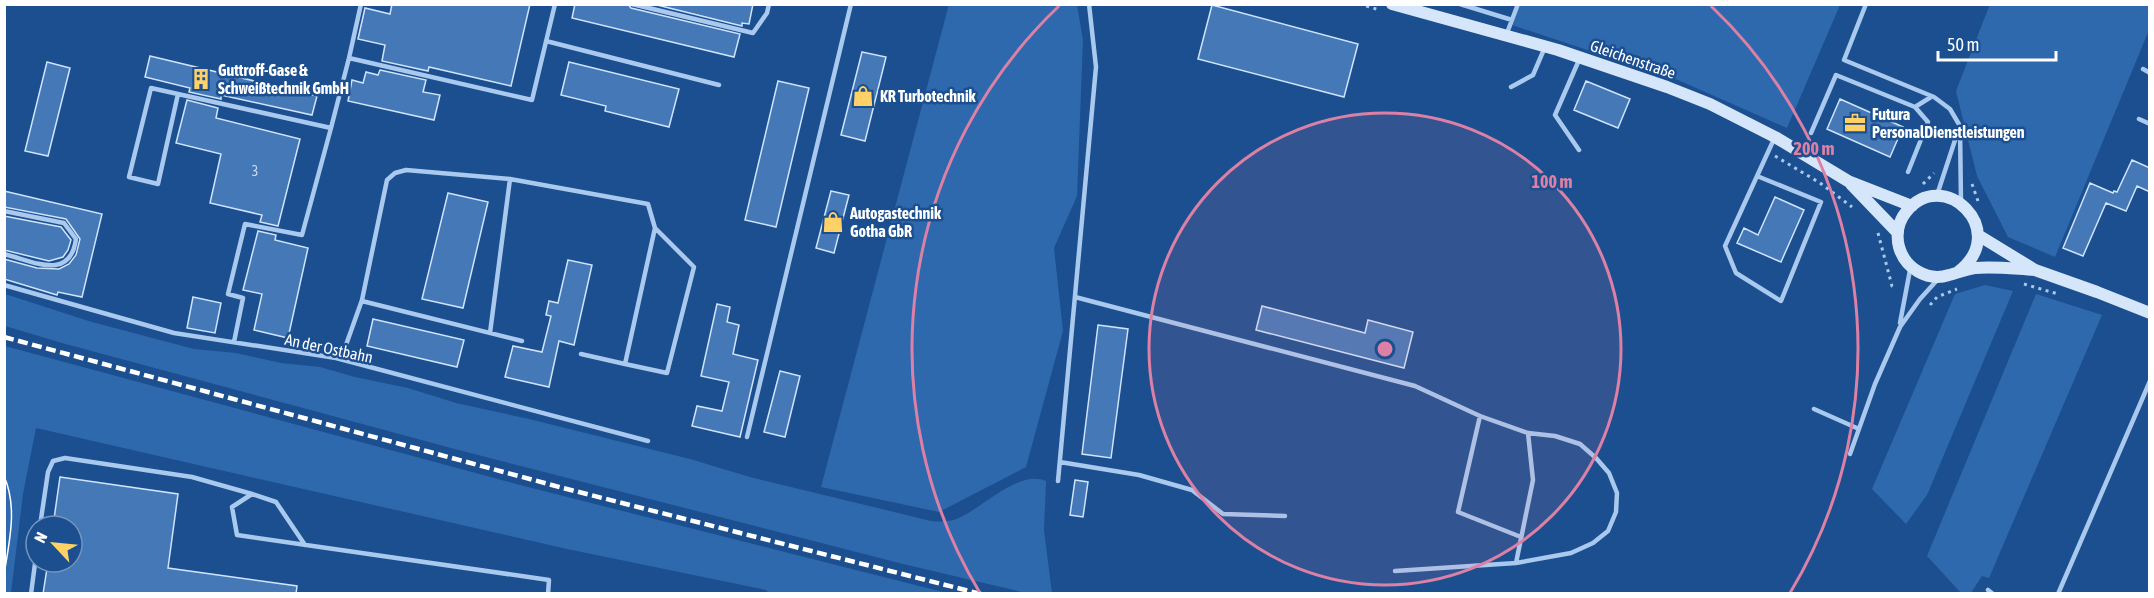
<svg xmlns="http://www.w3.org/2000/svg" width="2154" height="598" font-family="'Asap Condensed',sans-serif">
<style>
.green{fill:#2e69ad}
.building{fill:#4478b7;stroke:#cfe3fa;stroke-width:1.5}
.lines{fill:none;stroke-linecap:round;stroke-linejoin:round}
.path{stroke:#a9c9ee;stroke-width:3;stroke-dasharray:3 4.5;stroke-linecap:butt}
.lane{stroke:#a9c9ee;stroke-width:4.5}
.secondary{stroke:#d6e6fa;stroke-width:12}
.tram{stroke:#fff;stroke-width:1.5}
.rail{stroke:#fff;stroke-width:4.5;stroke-dasharray:10 4.5;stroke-linecap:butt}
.ring{fill:none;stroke:#dd80a5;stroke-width:3}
.labels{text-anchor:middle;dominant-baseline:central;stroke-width:5;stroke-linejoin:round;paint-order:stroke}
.number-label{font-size:14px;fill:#d0dded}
.street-label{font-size:16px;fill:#fff;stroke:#1b4f8f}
.poi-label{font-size:16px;font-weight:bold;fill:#fff;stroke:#1b4f8f;text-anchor:start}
.centre{fill:#dd80a5;stroke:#1b4f8f;stroke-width:3}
.ring-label{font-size:18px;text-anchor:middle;font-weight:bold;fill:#dd80a5;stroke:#1b4f8f;stroke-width:5;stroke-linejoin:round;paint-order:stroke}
</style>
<rect width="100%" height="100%" fill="#1b4f8f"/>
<path class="green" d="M949 4 1077 5 1083 40 1077 196 1054 248 1063 331 1026 467 939 512 821 487Z
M1990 4 2149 5V30L2055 257 2008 237 1977 176 1956 91Z
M1520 5H1840L1787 128 1678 80 1512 25Z
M1985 285 2013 291 1927 495 1906 524 1872 489 1955 294Z
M5 294 92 322 194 349 236 353 281 363 320 367 355 377 408 388 456 403 529 419 690 459 750 477 931 521C941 522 950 522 959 518 982 508 1019 469 1046 481L1044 530 1052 593H1026L903 564 451 448 62 343 5 326Z
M2036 294 2102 315 1989 578 1982 576 1971 593H1961L1927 556Z
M5 346 520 485 947 593H769L766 590 567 549 36 428 23 494 11 593H5Z"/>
<path class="building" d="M392 4H530L511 86 429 67 428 71 382 61 385 45 358 39 365 8 390 14Z
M575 4H628L631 8 740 34 734 57 572 18Z
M653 4H753L749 24 742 23V26Z
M1212 5 1358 44 1344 97 1198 59Z
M862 52 886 57 865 141 841 135Z
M150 56 317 96 312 115 221 95V99L189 92 190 88 145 77Z
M47 62 70 68 48 156 25 151Z
M569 62 679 89 669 127 605 111 606 106 561 95Z
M380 70 426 80 423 92 440 95 434 120 348 101 352 80 363 83 366 72 378 75Z
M778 81 809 88 776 227 745 220Z
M1586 81 1630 99 1618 128 1574 110Z
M1840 99 1903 127 1890 157 1827 129Z
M187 100 218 108 216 118 300 139 278 226 260 222 262 215 210 203 221 154 176 143Z
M2132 160 2150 168V192L2137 186 2126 211 2106 203 2083 256 2063 248 2090 183 2113 193 2114 191 2117 192Z
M4 191 102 214 82 297 58 292 57 295 4 279V259L37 268 59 269 69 264 76 255 80 239 66 219 4 207Z
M831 191 849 195 834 253 816 248Z
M448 193 488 202 463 308 422 299Z
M1775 197 1804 210 1781 262 1737 243 1744 228 1758 235Z
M4 216 61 227 71 240 68 250 63 257 49 261 4 250Z
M258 231 276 235 275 240 308 248 288 338 254 330 262 294 243 290Z
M568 260 592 265 574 345 559 341 549 387 505 377 513 346 542 352 551 316 546 315 549 301 558 303Z
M193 297 221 303 215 333 187 328Z
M717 304 730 307 727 322 739 325 733 354 758 360 740 437 692 426 697 406 722 411 729 382 701 376Z
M1262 306 1365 333 1368 320 1413 332 1404 368 1256 330Z
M373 319 464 340 457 367 367 346Z
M1098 325 1128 329 1111 458 1082 454Z
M780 371 800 376 785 437 764 432Z
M60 477 178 494 168 568 297 586 296 594H43L48 562H72V526H53Z
M1075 480 1088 482 1083 517 1070 515Z"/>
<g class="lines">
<path class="path" d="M1359 4 1380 10
M1775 156 1820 183 1852 207
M1923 184 1934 173
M1972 184 1978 201
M1878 233 1892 286 1896 288
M2024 284 2058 294
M1930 303 1931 304 1937 297 1957 289"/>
<path class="lane" d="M632 4 753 33 767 13 769 4
M1460 4 1512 20
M1866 4 1844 60 1934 97 1950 109 1960 126 1961 203
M1507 33 1518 4
M546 41 719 85
M349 58 361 4
M2143 69 2150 73
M1511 87 1533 75 1545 47
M178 94 158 184 129 177 151 88 331 128 349 58 532 100 555 4
M2139 119 2150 124
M1811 133 1836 75 1915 107 1931 97
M1579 150 1555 115 1579 60
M1908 172 1928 122 1915 107
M1757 176 1821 202 1781 301 1736 273 1725 246 1774 139
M1937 195 1958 131
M4 211 64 223 76 239C70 282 33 261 4 254
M4 285 174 333 336 358 648 441
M1075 297 1415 386 1480 416 1528 433 1555 436 1580 444 1596 458 1609 473 1617 493 1616 512 1608 531 1593 543 1571 553 1516 563 1395 571
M362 301 522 341
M1900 323 1910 270
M490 333 510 179
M234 342 243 298 228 294 245 224 302 235 331 128
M341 359 362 300 387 180 395 173 406 170 510 179 648 204 655 228 625 364 581 354
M625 364 667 373 694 267 655 228
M1814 409 1859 429
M1480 416 1458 512 1521 537
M747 437 851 4
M1850 454 1875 384 1900 327 1920 299 1939 278
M1060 462 1139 475 1192 490 1223 514 1285 516
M1058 481 1096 67 1089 4
M40 526 48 472 53 461 65 458 192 477 252 494
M305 545 276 502 252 494 232 507 237 535 549 580 548 594
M1516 563 1533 480 1528 433
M1988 590 1993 594
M31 594 36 556
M2058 594 2150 381"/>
<path class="secondary" d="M1392 4 1558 50 1667 87 1710 104 1775 137 1848 181 1912 206
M1851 184 1898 233
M1978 235 2035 270 2097 292 2150 313
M1958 272C2012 231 1943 165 1906 212 1898 222 1896 235 1899 247 1905 268 1927 282 1949 275 1958 273 1966 269 1975 268 1994 266 2016 269 2035 270"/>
<path class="tram" d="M4 476C18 508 9 542 4 575"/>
<path class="rail" d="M4 337 563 488 981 594"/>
</g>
<circle cx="1385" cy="349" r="236" fill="#dd80a5" fill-opacity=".12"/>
<g class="ring">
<circle cx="1385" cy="349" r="236"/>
<path d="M980 593A473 473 0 0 1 1059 6M1711 6A473 473 0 0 1 1790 593"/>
</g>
<defs>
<symbol id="building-bare" viewBox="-9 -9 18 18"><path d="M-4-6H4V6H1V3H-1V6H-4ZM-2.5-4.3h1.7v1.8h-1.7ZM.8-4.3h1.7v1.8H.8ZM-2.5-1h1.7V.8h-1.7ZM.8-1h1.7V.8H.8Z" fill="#ffd166" stroke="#1b4f8f" stroke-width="2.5" paint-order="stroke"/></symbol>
<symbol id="shop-bare" viewBox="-9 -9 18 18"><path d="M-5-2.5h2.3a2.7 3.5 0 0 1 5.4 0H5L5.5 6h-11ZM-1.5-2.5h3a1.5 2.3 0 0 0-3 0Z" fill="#ffd166" stroke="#1b4f8f" stroke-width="2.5" paint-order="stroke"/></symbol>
<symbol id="office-bare" viewBox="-9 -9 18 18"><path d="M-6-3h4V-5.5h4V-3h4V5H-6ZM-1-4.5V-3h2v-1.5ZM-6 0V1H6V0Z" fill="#ffd166" stroke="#1b4f8f" stroke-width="2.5" paint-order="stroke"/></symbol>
</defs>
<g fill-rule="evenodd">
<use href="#building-bare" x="186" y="64" width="30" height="30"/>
<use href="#shop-bare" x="848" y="81" width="30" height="30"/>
<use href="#office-bare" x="1840" y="108" width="30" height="30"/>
<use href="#shop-bare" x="818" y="207" width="30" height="30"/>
</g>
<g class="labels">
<g class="number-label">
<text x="255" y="171">3</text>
</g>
<g class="street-label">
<text transform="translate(1633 59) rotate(19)">Gleichenstraße</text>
<text transform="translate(329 348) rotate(12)">An der Ostbahn</text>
</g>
<g class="poi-label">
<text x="218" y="70">Guttroff-Gase &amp;<tspan x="218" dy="18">Schweißtechnik GmbH</tspan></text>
<text x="880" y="96">KR Turbotechnik</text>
<text x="1872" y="114">Futura<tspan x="1872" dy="18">PersonalDienstleistungen</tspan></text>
<text x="850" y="213">Autogastechnik<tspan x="850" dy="18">Gotha GbR</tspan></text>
</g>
</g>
<circle cx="1385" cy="349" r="9" class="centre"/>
<g class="ring-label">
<text x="1814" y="155">200 m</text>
<text x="1552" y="188">100 m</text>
</g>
<rect width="2154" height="598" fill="none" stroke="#ffffff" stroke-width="12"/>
<g transform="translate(54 544) rotate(296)"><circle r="28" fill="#1b4f8f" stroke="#7695bc" stroke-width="1.5"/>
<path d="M0-4.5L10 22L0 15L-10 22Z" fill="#ffd166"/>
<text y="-9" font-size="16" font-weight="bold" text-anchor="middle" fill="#ffffff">N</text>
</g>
<path d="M1938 51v9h118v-9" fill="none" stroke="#ffffff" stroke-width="3"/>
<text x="1947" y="51" font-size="18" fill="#ffffff" stroke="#1b4f8f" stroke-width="4.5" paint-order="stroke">50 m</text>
</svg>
